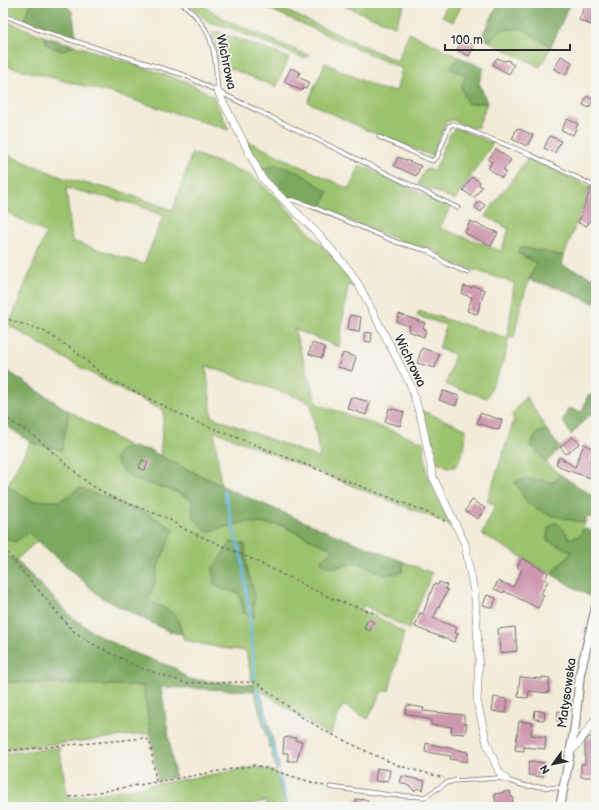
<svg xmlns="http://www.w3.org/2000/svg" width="599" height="810" font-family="'Balsamiq Sans',sans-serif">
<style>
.green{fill:#9bc26d;stroke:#63764c;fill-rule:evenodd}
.forest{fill:#7ca860;stroke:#546a46}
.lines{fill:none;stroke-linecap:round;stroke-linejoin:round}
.stream{stroke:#6ebbe8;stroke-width:2.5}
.building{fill:#cd98ae}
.service-casing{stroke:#716e68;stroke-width:5}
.minor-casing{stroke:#716e68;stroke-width:8}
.tertiary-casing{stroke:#716e68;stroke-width:10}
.path{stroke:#716e68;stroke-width:1.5;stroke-dasharray:3 3;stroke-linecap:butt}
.service{stroke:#fff;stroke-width:3.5}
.minor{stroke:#fff;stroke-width:7}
.tertiary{stroke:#fff;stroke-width:8}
.labels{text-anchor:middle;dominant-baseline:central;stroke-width:3.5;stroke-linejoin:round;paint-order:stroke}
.street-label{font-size:13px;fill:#2b2b2b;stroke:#f6f6f2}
</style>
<rect width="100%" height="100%" fill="#f6f6f2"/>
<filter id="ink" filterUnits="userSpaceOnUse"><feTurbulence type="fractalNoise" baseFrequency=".025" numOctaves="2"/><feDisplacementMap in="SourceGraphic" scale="8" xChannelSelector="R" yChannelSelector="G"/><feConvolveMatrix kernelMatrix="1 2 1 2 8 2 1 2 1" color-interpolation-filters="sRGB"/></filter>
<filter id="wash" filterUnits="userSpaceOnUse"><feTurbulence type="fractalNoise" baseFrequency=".012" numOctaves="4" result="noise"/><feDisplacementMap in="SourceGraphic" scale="16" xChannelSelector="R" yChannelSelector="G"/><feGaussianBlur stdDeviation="0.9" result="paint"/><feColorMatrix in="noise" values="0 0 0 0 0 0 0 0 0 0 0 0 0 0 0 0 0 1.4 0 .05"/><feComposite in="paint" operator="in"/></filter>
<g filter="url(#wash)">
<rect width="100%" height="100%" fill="#f2ebd8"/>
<path class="green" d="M3 3H31L24 20 3 11Z
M188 3H199L228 21 310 56 303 58 230 28 208 22Z
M256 3H269L397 61 409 33 459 57 450 68 466 75 468 104 487 103 478 127 471 128 453 120 446 122 432 156 364 129 308 102 325 63 380 89 396 91 402 69Z
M336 3H405L395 26Z
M448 3H463L453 22 442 16Z
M3 20 46 37 47 45 62 51 74 45 185 81 213 96 229 130 114 94 3 65Z
M503 29H524L551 47 540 67 488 41Z
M217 31 289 58 276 87 220 64 212 33Z
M456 128 493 143 455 200 418 184 425 169 434 170 442 156 441 153 450 134Z
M245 140 349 189 360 165 451 207 440 228 501 251 509 229 485 216 525 162 530 159 590 187 564 256 520 247 517 253 537 263C524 287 519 312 514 338H508C508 358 494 380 487 398L446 385 455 354 439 349 446 325 417 316 419 311 508 338 514 283 446 261 436 251 400 241 321 209 328 192 262 170Z
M3 153 64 178 122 192 173 210 192 153 250 174 274 195 328 252 358 288 348 285 339 347 294 329 317 404 423 442 427 475 445 513 455 529 439 520 214 431 221 485 160 456 164 411C110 385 59 356 9 325L46 233 3 210ZM66 188 138 205 163 216 144 264 72 241ZM206 366 302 399 311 404 320 458 212 417Z
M526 396 547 430 539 432 530 444 546 463 561 475 553 482 526 479 515 482 572 520 585 523 581 535 569 539 565 531 555 522 548 528 547 540 572 552 551 574 482 534 495 506 487 501 514 420 512 415Z
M420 410 466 429C466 443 463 456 455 467H448L433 460Z
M69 411 131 447 121 449 131 478 176 492 192 500 193 517 207 532 245 522 280 525 334 550 341 567C362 557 367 570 386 574 390 575 397 573 401 572L404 562 432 573 409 629 363 605 362 611 376 616 404 633 389 691H382L368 719 343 705 330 735 304 720 260 690 280 769H276L254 691 246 651 221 648 184 640 177 616 161 606 147 601 153 589 159 563 174 530 80 488 59 501H32L7 486 30 442 62 450ZM245 544 246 565 254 592 244 613 239 593Z
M28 532 38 540 16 560 3 555V537L15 542Z
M3 682 143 686 151 733 3 750Z
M59 747 68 799 256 767 276 772 286 807H267L266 801 237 807H3V754Z"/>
<path class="forest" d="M31 3H63L72 11 76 36 24 20Z
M499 3H570L551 47 524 29H503L488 41 481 37Z
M46 37 74 45 63 51 46 45Z
M459 57 484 68 479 82 487 103 468 104 461 88 466 75 450 69Z
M275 164 300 173 328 192 321 209 303 200 286 196 270 182 262 170Z
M520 247 564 256 562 265 596 279V302L593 303 561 289 529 280 537 263 517 253Z
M3 368 69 411 62 450 30 442 3 423Z
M588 395H596V416L589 415 571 435 563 421 568 408 582 412Z
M547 430 560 448 546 463 530 444 539 432Z
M131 447 150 450 171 462 231 490 321 529 404 562 402 572C397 573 391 575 386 575 377 573 369 565 360 563 345 560 339 573 322 564V558L334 550 280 525 245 522 207 532 193 517 192 500C186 497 181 493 175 491 154 484 123 483 115 458L121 449Z
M561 475 596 498V516L586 518 585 523 550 515 528 504 515 482 526 479 553 482Z
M3 483 32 501H59L80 488 151 515 174 530 159 563 153 589 147 601 161 606 177 616 182 634 170 632 102 598 28 532 15 542 3 537Z
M555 522 565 531 569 539 581 535 583 528 596 533V572L589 596 551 574 572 552 547 540 548 529Z
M231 542 245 544 246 565 254 592V619L244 613 239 593 221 589 214 585 213 568Z
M3 555 16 560 72 617 93 632 131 652 175 668 188 679 254 685V691L161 687 175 777 158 781 143 686 3 682Z"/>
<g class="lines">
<path class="stream" d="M224 491 242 560 250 618 255 680
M257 688 278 768
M279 774 288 807"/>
</g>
<g id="blocks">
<path class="building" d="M586 3 596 6V27L579 20Z
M462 40 474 45 469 56 457 50Z
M561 56 572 62 566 75 554 69Z
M497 58 504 61 509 60 510 63 514 65 509 74 493 65Z
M291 68 300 72 298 77 309 82 306 89 303 88 302 91 284 82Z
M587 96 593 100 589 108 583 105Z
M567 119 578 124 573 135 561 130Z
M517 128 533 135 527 146 512 139Z
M550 136 561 141 555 153 544 148Z
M496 149 511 160 503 170 506 172 502 178 488 168 492 162 488 160Z
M398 157 421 166 416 176 394 166Z
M472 177 480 182 479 185 482 187 474 198 463 190Z
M591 188 596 190V206L587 226 578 223Z
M479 201 485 205 481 212 475 208Z
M470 221 498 233 491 246 465 233Z
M464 286 472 288 473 286 485 290 477 314 467 311 472 297 462 294Z
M399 314 425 323 423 328 426 329 424 337 408 331 410 326 397 322Z
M350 315 361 317 359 332 348 330Z
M365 332 372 333 371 342 364 341Z
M312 343 325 347 322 358 309 354Z
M422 348 439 354 435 368 417 363Z
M343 353 356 357 352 371 338 367Z
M443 391 459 396 456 406 439 400Z
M351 397 370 402 366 415 347 408Z
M389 408 404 412 400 426 385 422Z
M480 413 502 420 499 430 477 423Z
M572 437 580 443 566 454 560 447Z
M584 444 594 449 590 461 596 463 591 478 566 470 556 464 559 457 575 467Z
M142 460 148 462 145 470 139 468Z
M472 500 485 508 478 519 465 511Z
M522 558 548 573 545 579 548 581 541 594 544 595 538 608 504 591 503 593 494 589 498 581 513 587 522 570 517 567Z
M439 582 447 585 445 589 448 590 433 618 457 628 455 633 458 634 454 642 415 627 420 613 423 614 434 584 438 585Z
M487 595 496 598 493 608 483 605Z
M368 619 374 622 370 631 364 628Z
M515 627 517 651 500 653 498 629Z
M520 677 542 679V677L550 678 548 693 529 691 528 698 518 697Z
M494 697 508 699 506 713 492 711Z
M407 705 424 708 423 711 464 715V723L467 724 465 734 451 733 452 727 431 725V720L405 713Z
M535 710 545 712 544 720 534 719Z
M558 711 564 712V722L557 721Z
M519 721 533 723 531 735 546 737 545 749 524 747V751L515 750Z
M288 737 296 738V741H302L297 761H288V753H283L284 738Z
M589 737H596V775H594L593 777H581V764H585V742Z
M426 743 468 752 467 762 450 759 451 756 425 752Z
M529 761 544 763 543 777 528 775Z
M377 768 390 770 388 781 383 780V782L375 781Z
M402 776 425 781 423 790 418 788 414 791 411 787 400 782Z
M510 791 511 797H513L512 807H497L494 794Z
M356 799 368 800 367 807H356Z"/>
</g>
</g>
<g filter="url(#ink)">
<use href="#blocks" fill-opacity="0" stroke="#716e68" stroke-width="1"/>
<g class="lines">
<defs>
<path id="service" d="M182 3C216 31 214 51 218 92
M3 15 42 31 184 75 458 208
M379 137 432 161 437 157 449 126 453 124 529 154 596 187
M286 200H293L316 208 396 242 429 251 447 264 468 273
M330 787 390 795 425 797 446 783 453 781 499 778 526 786 563 788"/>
<path id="minor" d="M218 92 262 178 319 235 349 270 360 287 411 386 422 422 433 477 465 544 475 598 479 658 477 701 487 744 499 772 506 779
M569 753 579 743 596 718"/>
<path id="tertiary" d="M560 807 575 726 580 674 596 607"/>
</defs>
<use href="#service" class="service-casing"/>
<use href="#minor" class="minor-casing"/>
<use href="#tertiary" class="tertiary-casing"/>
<path class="path" d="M3 318 42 330 71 348 107 378 192 420 424 511 445 521
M3 416 33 435 88 483 109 496 169 519 184 529 239 553 331 598 374 613
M3 548 72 630 91 643 138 667 186 683 256 682 303 718 329 733 372 754 400 766 444 778
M3 751 146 738 150 742 156 782
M69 797 255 765 324 786"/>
<use href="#service" class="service"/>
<use href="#minor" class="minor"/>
<use href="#tertiary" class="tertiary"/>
</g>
</g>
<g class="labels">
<g class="street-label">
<text transform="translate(226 62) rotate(78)">Wichrowa</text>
<text transform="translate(410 361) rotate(64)">Wichrowa</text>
<text transform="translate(567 693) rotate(-82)">Matysowska</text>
</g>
</g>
<rect width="599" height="810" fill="none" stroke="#f6f6f2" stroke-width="16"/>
<g transform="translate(553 764) rotate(237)" stroke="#f6f6f2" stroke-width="3" paint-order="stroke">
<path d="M0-3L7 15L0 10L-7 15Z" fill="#2b2b2b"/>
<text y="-6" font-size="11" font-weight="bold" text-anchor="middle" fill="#2b2b2b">N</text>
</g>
<path d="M445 44v6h125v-6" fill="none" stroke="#2b2b2b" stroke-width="2"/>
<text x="451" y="44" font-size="12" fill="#2b2b2b" stroke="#f6f6f2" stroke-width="3" paint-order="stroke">100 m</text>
</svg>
